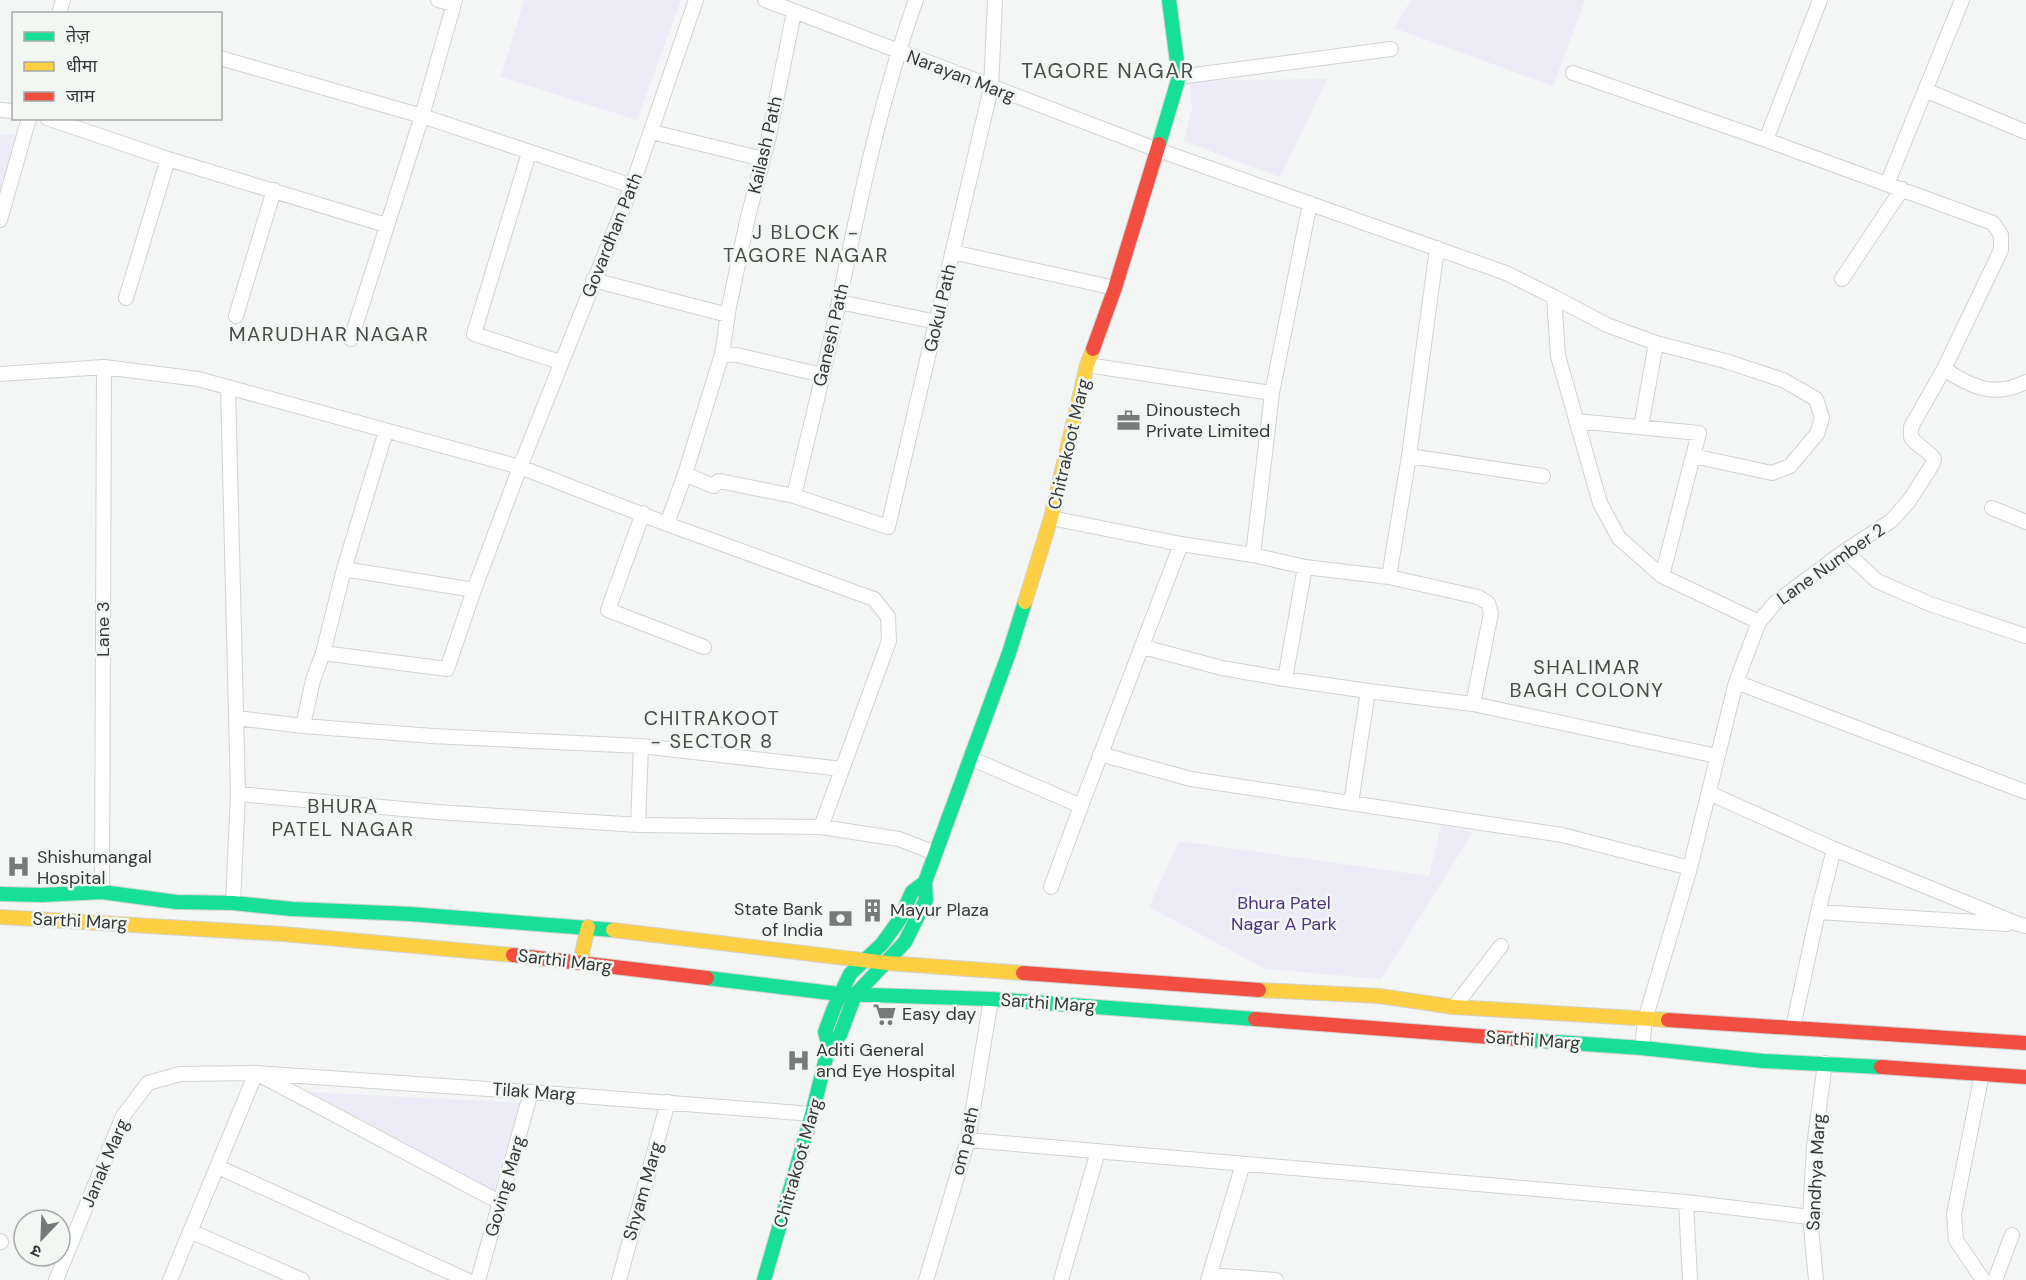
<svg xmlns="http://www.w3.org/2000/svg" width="2026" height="1280" font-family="'DM Sans','Noto Sans Devanagari',sans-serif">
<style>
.green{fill:#ecebf7}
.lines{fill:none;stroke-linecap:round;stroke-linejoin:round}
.street-casing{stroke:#d1d3d1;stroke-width:16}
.fast-casing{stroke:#d1d3d1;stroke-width:16}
.slow-casing{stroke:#d1d3d1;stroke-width:16}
.jam-casing{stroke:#d1d3d1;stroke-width:16}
.street{stroke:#fdfefd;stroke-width:14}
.fast{stroke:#16e098;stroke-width:14}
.slow{stroke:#ffcf43;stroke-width:14}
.jam{stroke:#f24e42;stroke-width:14}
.labels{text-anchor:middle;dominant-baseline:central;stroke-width:5;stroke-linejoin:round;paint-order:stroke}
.street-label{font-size:18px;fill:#363837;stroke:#f2f7f3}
.poi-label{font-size:18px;fill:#363837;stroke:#f2f7f3;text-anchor:start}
.park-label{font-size:18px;fill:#4f3184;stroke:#f2f7f3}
.neighbourhood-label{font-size:20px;letter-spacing:1.5px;fill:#484c49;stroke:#f2f7f3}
.quarter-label{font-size:21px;letter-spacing:1.5px;fill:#484c49;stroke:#f2f7f3}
</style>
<rect width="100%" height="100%" fill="#f3f6f4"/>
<path class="green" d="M524 0H681L637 120 501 77Z
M1411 0H1585L1553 86 1394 28Z
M1327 79 1280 177 1184 141 1192 109 1190 81Z
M24 134 0 206V135Z
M1441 825 1473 832 1381 979 1266 969 1149 907 1179 841 1429 876Z
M273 1090 520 1103 493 1191Z"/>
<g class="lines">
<defs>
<path id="street" d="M438 0 453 4
M765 0 1158 150 1506 273 1554 297 1558 356 1600 503 1619 538 1662 576 1759 622
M794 12 769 136 747 221 729 307 722 354 737 355 822 375
M59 14 63 0
M220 58 422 116 632 186
M1573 73 1766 140 1993 223 2001 235V250L1944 369 1911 427V437C1917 446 1928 450 1934 459L1932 465 1909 501 1891 521 1845 551 1775 603 1759 622 1736 682 1690 868 1645 1020 1642 1048
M1179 77 1391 49
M1925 90 2026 132
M0 110 14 111
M47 118 168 159 386 225
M652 132 763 159
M1766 140 1820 0
M529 153 474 334 560 362
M1887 184 1962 0
M0 220 29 118
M952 252 1115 288
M1842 279 1902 189
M593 280 728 315
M1554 297 1607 325 1656 343 1725 361 1783 380 1816 399 1822 418 1817 434 1790 466 1772 473 1693 456
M126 298 168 159
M839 302 937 322
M236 316 274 190
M351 339 422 116 455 0
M1087 365 1272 393
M1944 369C1971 387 1994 398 2026 382
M0 374 104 367 198 379 520 467 667 524 874 599 888 617 889 641 821 827
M228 387 238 794 233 903
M1576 421 1699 433 1662 576
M1641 427 1656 343
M1409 456 1543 476
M685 474 713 486 719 481 794 496 888 527 991 88 995 0
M794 496C809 431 826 366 839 301 860 199 881 98 916 0
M1992 508 2026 522
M643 513 608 610 704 647
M1051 518 1181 544 1253 555 1305 567 1389 577 1478 597 1488 603 1491 613 1473 704
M667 524 685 474 722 354
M1845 551 1877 581 1930 604 2026 636
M1253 555 1272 393 1310 203
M344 569 474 590
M1389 577 1409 456 1437 248
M1143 647 1222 668 1285 679 1368 691 1473 704 1717 756
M323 653 344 569 386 431
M1285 679 1305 567
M1736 682 2026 792
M236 718 303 726 313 680 323 653 447 669 474 590 520 467 632 186 696 0
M303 726 432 736 641 746 638 825
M641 746 842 769
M1100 754 1191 779 1562 835 1690 868
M970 758 1081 806 1181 544
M1709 793 1834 849 2018 924 2026 926
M238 794 437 812 638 825 821 827 899 839 935 853
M1351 803 1368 691
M1051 887 1081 806
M102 892 104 367
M1818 912 2007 924
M1454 1007 1501 946
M1793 1027 1818 912 1834 849
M1982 1074 1954 1214 1956 1240 1983 1280
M968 1140 1686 1202 1810 1217
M218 1167 467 1280
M1686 1202 1690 1280
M190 1231 302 1280
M0 1241 1 1242
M1210 1275 1276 1280
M56 1280 123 1116 148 1083 180 1074 256 1073 531 1092 812 1114
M170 1280 256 1073 501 1203
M478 1280 531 1092
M619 1280 668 1102
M926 1280 968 1140 991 999
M1061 1280 1098 1151
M1208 1280 1243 1164
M1816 1280 1810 1217 1814 1147 1825 1063
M1995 1280 2012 1235"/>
<path id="fast" d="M1159 144 1179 77 1169 0
M0 894 42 895 102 892 176 902 233 903 292 909 410 914 613 930
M707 978 839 994 991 999 1255 1019
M1529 1040 1642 1048 1763 1061 1881 1067
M829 1046 840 1035 855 995 905 942 926 900 925 882 1009 653 1025 602
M764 1280 812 1114 829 1046 825 1032 834 1008 850 974 882 944 900 919 912 892 925 882"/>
<path id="slow" d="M1025 602 1051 518 1087 365 1093 349
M0 917 283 934 513 955
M613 930 887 963 1023 973
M580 962 588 927
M1259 990 1379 996 1454 1007 1668 1020"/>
<path id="jam" d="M1093 349 1115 288 1159 144
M513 955 707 978
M1023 973 1259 990
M1255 1019 1529 1040
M1668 1020 2026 1043
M1881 1067 2026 1077"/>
</defs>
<use href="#street" class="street-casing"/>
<use href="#fast" class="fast-casing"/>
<use href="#slow" class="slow-casing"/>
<use href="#jam" class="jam-casing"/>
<use href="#street" class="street"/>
<use href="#fast" class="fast"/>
<use href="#slow" class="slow"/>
<use href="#jam" class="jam"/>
</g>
<defs>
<symbol id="office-bare" viewBox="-9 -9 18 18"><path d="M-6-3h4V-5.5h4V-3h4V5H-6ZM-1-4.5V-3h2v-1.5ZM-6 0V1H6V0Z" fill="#787a79" stroke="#f2f7f3" stroke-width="2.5" paint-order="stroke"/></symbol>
<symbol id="hospital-bare" viewBox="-9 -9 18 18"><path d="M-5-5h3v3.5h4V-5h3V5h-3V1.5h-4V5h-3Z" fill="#787a79" stroke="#f2f7f3" stroke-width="2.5" paint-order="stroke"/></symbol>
<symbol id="building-bare" viewBox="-9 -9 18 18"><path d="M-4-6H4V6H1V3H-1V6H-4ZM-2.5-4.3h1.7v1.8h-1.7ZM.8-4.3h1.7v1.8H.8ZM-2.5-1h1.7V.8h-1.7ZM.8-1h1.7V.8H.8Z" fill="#787a79" stroke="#f2f7f3" stroke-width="2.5" paint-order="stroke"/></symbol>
<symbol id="bank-bare" viewBox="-9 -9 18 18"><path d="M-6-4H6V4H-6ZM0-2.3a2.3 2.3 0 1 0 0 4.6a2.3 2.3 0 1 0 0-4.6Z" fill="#787a79" stroke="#f2f7f3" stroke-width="2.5" paint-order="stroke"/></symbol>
<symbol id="supermarket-bare" viewBox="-9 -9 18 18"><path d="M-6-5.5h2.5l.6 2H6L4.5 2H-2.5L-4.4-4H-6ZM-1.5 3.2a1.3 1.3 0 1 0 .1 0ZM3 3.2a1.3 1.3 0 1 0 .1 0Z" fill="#787a79" stroke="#f2f7f3" stroke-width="2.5" paint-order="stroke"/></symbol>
</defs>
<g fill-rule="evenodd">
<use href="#office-bare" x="1112" y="404" width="33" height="33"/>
<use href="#hospital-bare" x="2" y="850" width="33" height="33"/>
<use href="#building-bare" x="856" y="894" width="33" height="33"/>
<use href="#bank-bare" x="824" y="902" width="33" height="33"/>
<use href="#supermarket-bare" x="868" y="998" width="33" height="33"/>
<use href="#hospital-bare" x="782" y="1044" width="33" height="33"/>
</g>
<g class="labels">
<g class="street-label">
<text transform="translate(961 76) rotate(21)">Narayan Marg</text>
<text transform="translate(765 145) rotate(-77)">Kailash Path</text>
<text transform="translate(612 235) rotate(-68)">Govardhan Path</text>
<text transform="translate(940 308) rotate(-77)">Gokul Path</text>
<text transform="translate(831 335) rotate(-77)">Ganesh Path</text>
<text transform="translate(1069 444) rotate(-77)">Chitrakoot Marg</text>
<text transform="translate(1831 564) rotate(-35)">Lane Number 2</text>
<text transform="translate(103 629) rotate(-90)">Lane 3</text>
<text transform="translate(80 921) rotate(3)">Sarthi Marg</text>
<text transform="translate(565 961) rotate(7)">Sarthi Marg</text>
<text transform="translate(1048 1003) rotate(4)">Sarthi Marg</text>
<text transform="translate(1533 1040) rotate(4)">Sarthi Marg</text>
<text transform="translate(534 1092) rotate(4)">Tilak Marg</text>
<text transform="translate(965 1141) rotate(-77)">om path</text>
<text transform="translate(105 1163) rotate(-67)">Janak Marg</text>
<text transform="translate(798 1163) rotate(-74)">Chitrakoot Marg</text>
<text transform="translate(1816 1172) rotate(-87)">Sandhya Marg</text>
<text transform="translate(505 1186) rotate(-74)">Goving Marg</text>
<text transform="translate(643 1191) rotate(-74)">Shyam Marg</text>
</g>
<g class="poi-label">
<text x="1146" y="410">Dinoustech<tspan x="1146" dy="21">Private Limited</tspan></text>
<text x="37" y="857">Shishumangal<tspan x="37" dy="21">Hospital</tspan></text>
<text x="823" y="909" text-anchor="end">State Bank<tspan x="823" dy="21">of India</tspan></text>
<text x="890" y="910">Mayur Plaza</text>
<text x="902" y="1014">Easy day</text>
<text x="816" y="1050">Aditi General<tspan x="816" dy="21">and Eye Hospital</tspan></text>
</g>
<g class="park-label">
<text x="1284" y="903">Bhura Patel<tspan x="1284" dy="21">Nagar A Park</tspan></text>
</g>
<g class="neighbourhood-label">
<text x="806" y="232">J BLOCK -<tspan x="806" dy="23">TAGORE NAGAR</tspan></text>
<text x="329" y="334">MARUDHAR NAGAR</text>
<text x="1587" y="667">SHALIMAR<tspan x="1587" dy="23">BAGH COLONY</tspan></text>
<text x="712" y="718">CHITRAKOOT<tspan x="712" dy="23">- SECTOR 8</tspan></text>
<text x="343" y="806">BHURA<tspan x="343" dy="23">PATEL NAGAR</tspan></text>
</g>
<g class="quarter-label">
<text x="1108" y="71">TAGORE NAGAR</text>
</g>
</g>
<rect x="12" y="12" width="210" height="108" fill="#f2f7f3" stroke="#a7aba8" stroke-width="1.5"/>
<rect x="24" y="32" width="30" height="9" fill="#16e098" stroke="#a7aba8" stroke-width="1.5"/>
<text x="66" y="42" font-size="18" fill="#363837">तेज़</text>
<rect x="24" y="62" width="30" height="9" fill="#ffcf43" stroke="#a7aba8" stroke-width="1.5"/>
<text x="66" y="72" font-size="18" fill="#363837">धीमा</text>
<rect x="24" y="92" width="30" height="9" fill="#f24e42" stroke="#a7aba8" stroke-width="1.5"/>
<text x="66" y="102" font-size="18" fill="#363837">जाम</text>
<g transform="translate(42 1238) rotate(203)"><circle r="28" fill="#f2f7f3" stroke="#a7aba8" stroke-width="1.5"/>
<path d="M0-4.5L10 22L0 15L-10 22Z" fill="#787a79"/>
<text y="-9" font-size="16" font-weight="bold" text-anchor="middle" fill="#363837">उ</text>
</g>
</svg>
